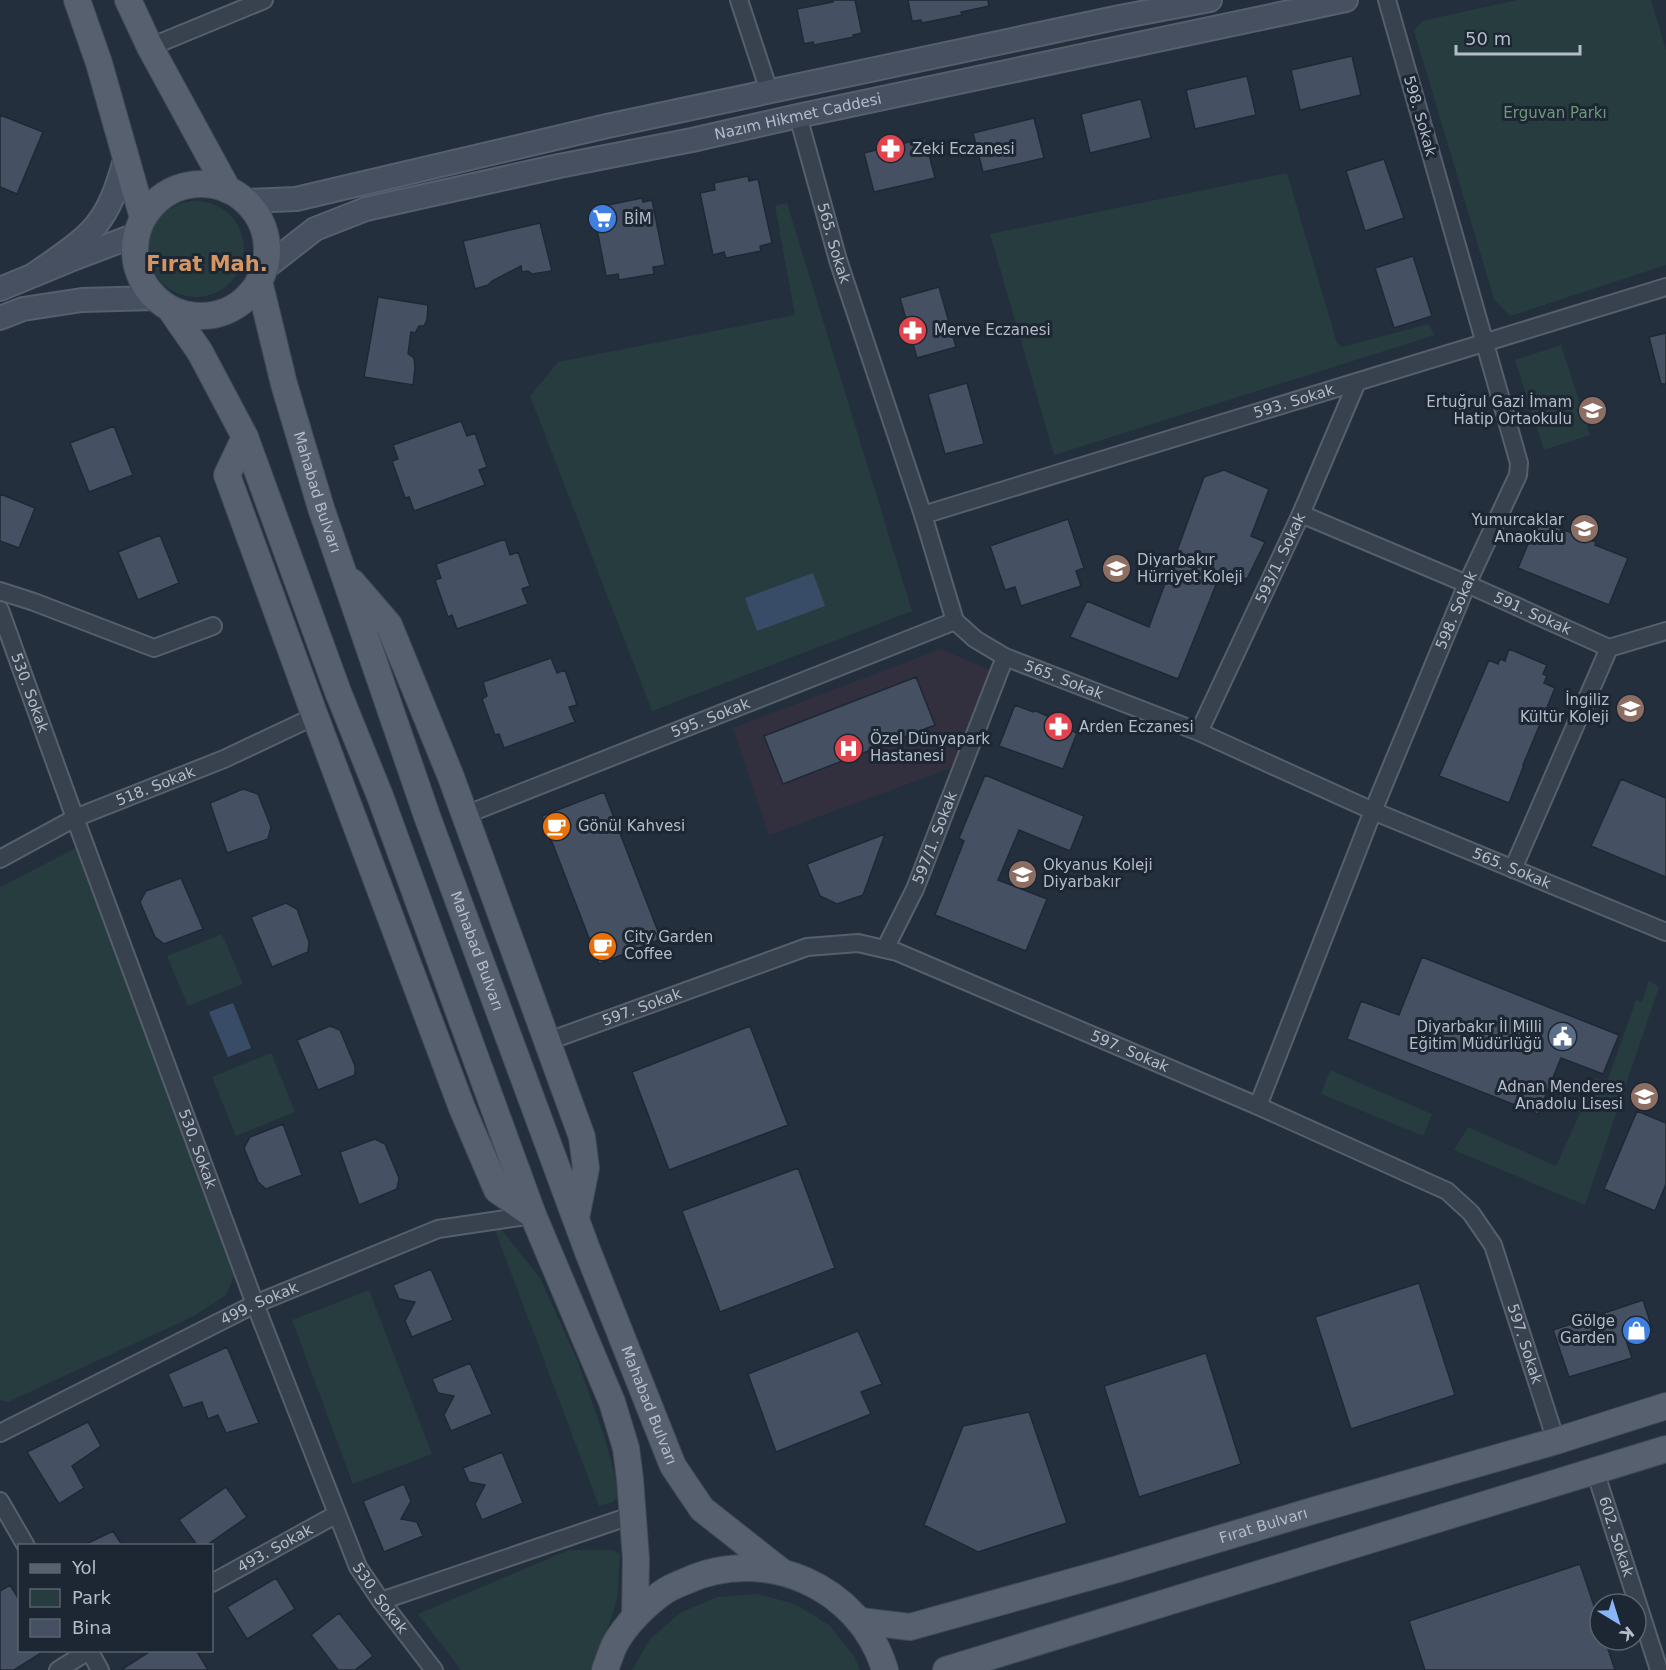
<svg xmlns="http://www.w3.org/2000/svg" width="1666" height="1670" font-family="'DejaVu Sans',sans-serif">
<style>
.medical{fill:#32303f}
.green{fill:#263c3f}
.water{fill:#394c67}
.building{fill:#455162;stroke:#1f2835;stroke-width:1.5}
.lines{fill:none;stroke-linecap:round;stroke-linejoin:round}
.street-casing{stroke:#565f6c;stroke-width:20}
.secondary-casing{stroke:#565f6c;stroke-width:26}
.primary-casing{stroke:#414a57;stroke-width:28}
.street{stroke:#38414e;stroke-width:16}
.secondary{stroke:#465061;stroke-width:22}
.primary{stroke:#56606e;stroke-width:26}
.labels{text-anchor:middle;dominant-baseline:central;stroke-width:6;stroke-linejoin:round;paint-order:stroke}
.park-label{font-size:15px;fill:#6b9a76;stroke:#1d2633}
.street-label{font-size:15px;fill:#b4bcc9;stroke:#1d2633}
.poi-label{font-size:15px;fill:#b4bcc9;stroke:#1d2633;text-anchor:start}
.district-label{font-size:21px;font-weight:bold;fill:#d59563;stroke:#1d2633}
</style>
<rect width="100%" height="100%" fill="#242f3e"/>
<path class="medical" d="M941 649 991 671 951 768 769 835 733 728Z"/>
<path class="green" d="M1517 0H1651L1666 50V265L1510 316 1494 299 1414 31 1422 21Z
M1287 173 1337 343 1342 347 1428 324 1435 335 1054 455 990 234Z
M148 249a48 48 0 1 1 96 0a48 48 0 1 1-96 0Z
M787 203 912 611 652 711 530 396 558 362 795 315 775 206Z
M1561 345 1590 435 1544 450 1515 360Z
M78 847 235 1274 226 1295 194 1316 8 1402 0 1400V887Z
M222 934 243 984 188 1006 167 956Z
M1649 980 1659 987 1585 1205 1454 1150 1468 1127 1556 1166 1596 1078 1607 1082 1636 1000 1642 1002Z
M271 1053 295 1112 236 1136 212 1077Z
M1330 1070 1432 1114 1423 1136 1321 1094Z
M500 1228 540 1278 578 1362 604 1436 615 1475 618 1496 613 1502 599 1506 495 1230Z
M369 1290 432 1454 353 1484 292 1320Z
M569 1550H614L620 1555 617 1599 595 1670H461L418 1614Z
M757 1594 795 1604 829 1625 854 1656 860 1670H632L650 1639 680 1613 717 1597Z"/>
<path class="water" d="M813 573 825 606 757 631 745 598Z
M233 1003 251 1048 228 1057 209 1012Z"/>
<path class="building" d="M832 0H855L862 33 853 35 854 37 814 45 813 42 804 44 797 9 833 2Z
M908 0H988L989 6 961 12 962 15 922 23 921 20 912 21Z
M1352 56 1361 95 1300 110 1291 70Z
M1247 76 1256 115 1195 129 1186 90Z
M1141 99 1151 138 1090 153 1081 114Z
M0 115 43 132 17 194 0 187Z
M1034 118 1044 158 983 172 973 133Z
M925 138 935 178 874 192 864 153Z
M1384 159 1404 218 1365 231 1346 171Z
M748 176 749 181 758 179 772 243 760 246 761 251 726 258 724 252 713 255 700 193 715 190 714 183Z
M642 198 643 202 652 200 665 265 653 267 654 274 619 280 618 274 606 276 594 214 609 211 608 205Z
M540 223 552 271 532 274 528 271 522 272 521 266 492 281 488 285 475 289 463 241Z
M1413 256 1432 316 1394 328 1375 268Z
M939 287 956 347 917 358 900 298Z
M378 297 428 305 427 320 424 326H419L415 333 411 332 408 354 414 358 415 368 413 385 364 377Z
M1666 333V384H1661L1649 337Z
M967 383 984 444 945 454 928 394Z
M461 421 467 436 475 433 487 467 479 470 485 485 414 511 409 497 405 498 392 461 398 459 393 445Z
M114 426 133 475 89 492 70 443Z
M1224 470 1269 489 1251 536 1265 542 1247 579 1222 570 1178 679 1070 637 1087 601 1149 627 1204 477Z
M0 494 35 508 19 548 0 541Z
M1068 519 1084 568 1076 571 1081 586 1021 606 1015 587 1005 590 990 546Z
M1538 520 1596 542 1595 545 1628 558 1609 605 1518 568Z
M160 535 179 583 138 600 118 552Z
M505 539 510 555 518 552 530 586 522 589 528 604 457 629 452 615 448 617 435 580 441 578 436 564Z
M1509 649 1547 665 1543 674 1547 676 1544 683 1555 688 1523 765H1524L1509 803 1439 776 1489 660 1498 664 1500 659 1505 661Z
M551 658 557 673 565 670 577 705 569 707 575 722 504 748 499 734 495 735 482 699 487 696 483 682Z
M916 677 935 725 783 784 764 736Z
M1015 705 1033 712 1036 711 1063 723 1067 729 1077 733 1063 769 999 746Z
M985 775 1084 816 1070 851 1019 830 998 880 1047 899 1026 951 935 915 964 841 959 838Z
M1621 779 1666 798V877L1591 846Z
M243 789 258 794 271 827 268 839 227 853 210 803Z
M604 792 661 939 599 964 542 816Z
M885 834 863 895 837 904 820 896 807 864Z
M181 878 203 929 164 944 155 937 140 902 146 891Z
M286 903 297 909 309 942 308 952 272 967 251 917Z
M1422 957 1619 1035 1603 1074 1561 1058 1538 1114 1347 1039 1361 1001 1399 1015Z
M330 1026 340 1030 355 1066V1075L318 1090 297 1040Z
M750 1026 788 1125 669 1170 632 1072Z
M1637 1111 1666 1123V1184L1655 1211 1604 1189Z
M283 1124 302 1175 266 1189 258 1182 244 1148 250 1137Z
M375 1139 385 1144 399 1178 397 1189 359 1205 340 1152Z
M798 1168 835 1268 720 1312 682 1211Z
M431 1269 453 1320 412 1337 405 1321 415 1302 399 1299 393 1285Z
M1419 1283 1455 1395 1351 1429 1315 1317Z
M1643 1300 1653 1331 1626 1340 1632 1358 1569 1377 1553 1330Z
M858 1331 882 1384 861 1392 871 1414 776 1452 748 1374Z
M227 1347 259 1423 226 1433 218 1415 208 1419 202 1402 183 1408 168 1374Z
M1206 1353 1241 1464 1139 1497 1104 1386Z
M470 1363 492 1414 451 1431 444 1415 454 1396 438 1393 432 1379Z
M1029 1412 1067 1523 978 1552 924 1525 963 1426Z
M88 1422 101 1446 72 1466 84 1488 59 1504 27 1452Z
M502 1452 523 1503 482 1520 475 1504 485 1485 469 1482 463 1468Z
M404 1484 411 1501 401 1519 417 1522 423 1536 384 1552 363 1501Z
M226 1487 247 1517 207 1545H197L179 1520Z
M113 1531 122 1545H84Z
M1580 1564 1600 1624V1640H1605L1615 1670H1425L1409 1621Z
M276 1578 295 1609 247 1639 227 1607Z
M10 1585 20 1601V1650H46L14 1670H0V1591Z
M339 1613 373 1656 355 1670H338L311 1635Z
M152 1650H196L208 1670H121Z"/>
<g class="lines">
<defs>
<g id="street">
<path d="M739 0 769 91"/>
<path d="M150 47 264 0"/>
<path id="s1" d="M798 116 838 260 923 515 955 621 975 639 1005 657 1199 732 1373 811 1666 932"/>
<path id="s2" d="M1301 514 1467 584 1609 648 1666 631"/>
<path id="s3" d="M923 515 1666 287"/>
<path d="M0 591 34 602 154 648 213 626"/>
<path id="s4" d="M0 610 75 818 255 1304 358 1567 381 1601 434 1670"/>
<path id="s5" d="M1199 732 1301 514 1357 382"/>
<path id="s6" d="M465 815 955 621"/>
<path id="s7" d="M0 859 75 818 224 759 315 716"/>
<path d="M1513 869 1609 648"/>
<path id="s8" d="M885 949 915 889 1005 657"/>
<path id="s9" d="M546 1042 807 947 858 943 897 952 1258 1106 1447 1191 1471 1213 1493 1245 1556 1441"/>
<path id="s10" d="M1258 1106 1373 811 1467 584 1518 475 1519 463 1387 0"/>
<path id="s11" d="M0 1433 255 1304 438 1229 533 1215"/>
<path id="s12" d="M1595 1471 1659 1670"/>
<path d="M0 1501 26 1546"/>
<path id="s13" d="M212 1583 337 1514"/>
<path d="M381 1601 633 1515"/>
<path d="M89 1650 100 1670"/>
<path d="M58 1670 90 1650"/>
</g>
<g id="secondary">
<path d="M246 201 296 199 607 126 1120 17 1210 0"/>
<path id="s14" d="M265 268 315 229 366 209 559 166 692 140 798 116 1346 0"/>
<path d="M35 274C57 258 88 240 102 217 114 199 120 177 126 157"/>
<path d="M0 289 75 258 136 235"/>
<path d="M0 318 23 309 82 300 155 298"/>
</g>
<g id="primary">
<path d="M77 0 99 63 143 218"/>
<path d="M128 0 150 47 228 190"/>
<circle cx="201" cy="250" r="66"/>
<path id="s15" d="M259 281 284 384 321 508 427 816 588 1252 673 1466 702 1509 782 1572"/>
<path d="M171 310 200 352 245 437 338 692 380 796 533 1215 612 1402 626 1448 630 1479 636 1559 635 1617"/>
<path d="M245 437 227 475 315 716 462 1108 497 1190 533 1215"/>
<path d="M352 582 389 625 451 777 582 1137 586 1168 576 1218"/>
<path id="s16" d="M860 1621 910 1627 1118 1569 1312 1511 1556 1441 1666 1406"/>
<path d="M605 1670C608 1662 611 1652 615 1644 626 1624 646 1604 665 1591 671 1587 679 1584 686 1581 764 1545 860 1586 885 1670"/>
<path d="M946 1670 1666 1449"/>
</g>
</defs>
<use href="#street" class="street-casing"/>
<use href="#secondary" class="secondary-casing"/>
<use href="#primary" class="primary-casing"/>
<use href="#street" class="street"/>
<use href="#secondary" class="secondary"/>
<use href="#primary" class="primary"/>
</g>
<defs>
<symbol id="pharmacy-disc" viewBox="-11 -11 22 22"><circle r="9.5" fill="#e0444e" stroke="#1d2633"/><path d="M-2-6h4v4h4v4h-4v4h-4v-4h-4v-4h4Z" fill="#fff"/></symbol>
<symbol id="supermarket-disc" viewBox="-11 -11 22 22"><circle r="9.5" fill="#3f7fe0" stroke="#1d2633"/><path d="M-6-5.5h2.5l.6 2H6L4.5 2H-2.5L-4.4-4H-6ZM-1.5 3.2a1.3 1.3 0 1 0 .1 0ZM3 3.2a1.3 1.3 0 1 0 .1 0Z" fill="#fff"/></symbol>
<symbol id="school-disc" viewBox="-11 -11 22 22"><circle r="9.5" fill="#8d6e63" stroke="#1d2633"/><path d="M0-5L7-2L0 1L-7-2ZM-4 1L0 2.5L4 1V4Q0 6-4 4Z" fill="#fff"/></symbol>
<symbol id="hospital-disc" viewBox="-11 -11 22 22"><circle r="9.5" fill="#e0444e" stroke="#1d2633"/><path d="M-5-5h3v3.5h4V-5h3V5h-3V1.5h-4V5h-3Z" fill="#fff"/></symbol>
<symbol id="cafe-disc" viewBox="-11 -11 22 22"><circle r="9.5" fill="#e8710a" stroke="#1d2633"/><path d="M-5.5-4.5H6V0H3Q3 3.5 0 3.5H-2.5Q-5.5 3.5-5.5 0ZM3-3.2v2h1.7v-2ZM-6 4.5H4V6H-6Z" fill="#fff"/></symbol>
<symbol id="civic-disc" viewBox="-11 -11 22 22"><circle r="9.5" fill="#5c6f8a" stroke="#1d2633"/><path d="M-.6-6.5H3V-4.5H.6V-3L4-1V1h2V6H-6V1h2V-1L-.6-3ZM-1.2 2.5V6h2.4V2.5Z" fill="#fff"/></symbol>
<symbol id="shop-disc" viewBox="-11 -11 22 22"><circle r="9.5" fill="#3f7fe0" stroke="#1d2633"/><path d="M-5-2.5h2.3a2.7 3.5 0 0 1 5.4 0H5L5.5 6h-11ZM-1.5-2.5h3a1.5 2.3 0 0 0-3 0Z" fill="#fff"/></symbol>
</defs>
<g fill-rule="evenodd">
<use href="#pharmacy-disc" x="874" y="132" width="33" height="33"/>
<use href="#supermarket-disc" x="586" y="202" width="33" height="33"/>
<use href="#pharmacy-disc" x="896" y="314" width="33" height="33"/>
<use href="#school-disc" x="1576" y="394" width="33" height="33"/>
<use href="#school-disc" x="1568" y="512" width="33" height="33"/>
<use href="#school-disc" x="1100" y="552" width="33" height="33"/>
<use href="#school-disc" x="1614" y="692" width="33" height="33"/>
<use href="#pharmacy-disc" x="1042" y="710" width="33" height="33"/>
<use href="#hospital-disc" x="832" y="732" width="33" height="33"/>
<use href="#cafe-disc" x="540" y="810" width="33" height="33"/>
<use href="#school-disc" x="1006" y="858" width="33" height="33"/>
<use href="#cafe-disc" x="586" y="930" width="33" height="33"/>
<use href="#civic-disc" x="1546" y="1020" width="33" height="33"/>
<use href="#school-disc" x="1628" y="1080" width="33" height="33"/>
<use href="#shop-disc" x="1620" y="1314" width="33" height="33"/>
</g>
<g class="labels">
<g class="park-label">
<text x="1555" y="113">Erguvan Parkı</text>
</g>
<g class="street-label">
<text transform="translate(1420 116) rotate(74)">598. Sokak</text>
<text stroke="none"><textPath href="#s14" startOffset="560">Nazım Hikmet Caddesi</textPath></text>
<text stroke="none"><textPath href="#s1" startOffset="132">565. Sokak</textPath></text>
<text stroke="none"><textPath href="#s3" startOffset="388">593. Sokak</textPath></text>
<text stroke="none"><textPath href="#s15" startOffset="219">Mahabad Bulvarı</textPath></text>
<text stroke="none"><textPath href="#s5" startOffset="192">593/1. Sokak</textPath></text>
<text stroke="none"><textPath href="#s10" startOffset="534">598. Sokak</textPath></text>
<text stroke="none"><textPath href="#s2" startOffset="252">591. Sokak</textPath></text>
<text stroke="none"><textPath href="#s1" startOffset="654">565. Sokak</textPath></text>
<text stroke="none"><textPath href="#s4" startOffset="88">530. Sokak</textPath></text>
<text stroke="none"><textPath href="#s6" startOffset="264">595. Sokak</textPath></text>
<text stroke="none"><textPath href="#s7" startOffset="172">518. Sokak</textPath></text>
<text stroke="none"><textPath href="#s8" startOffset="122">597/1. Sokak</textPath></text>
<text stroke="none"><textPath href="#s1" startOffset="1140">565. Sokak</textPath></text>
<text stroke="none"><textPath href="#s15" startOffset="705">Mahabad Bulvarı</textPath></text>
<text stroke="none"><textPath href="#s9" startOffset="102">597. Sokak</textPath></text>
<text stroke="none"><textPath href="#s9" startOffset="622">597. Sokak</textPath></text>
<text stroke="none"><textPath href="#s4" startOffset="574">530. Sokak</textPath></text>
<text stroke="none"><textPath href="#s11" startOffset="290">499. Sokak</textPath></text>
<text stroke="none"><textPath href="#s9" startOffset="1144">597. Sokak</textPath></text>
<text stroke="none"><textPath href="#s15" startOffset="1191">Mahabad Bulvarı</textPath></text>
<text stroke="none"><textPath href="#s16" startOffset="418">Fırat Bulvarı</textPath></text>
<text stroke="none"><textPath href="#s12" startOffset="69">602. Sokak</textPath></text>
<text stroke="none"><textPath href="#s13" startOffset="72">493. Sokak</textPath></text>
<text stroke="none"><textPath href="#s4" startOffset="1060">530. Sokak</textPath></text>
</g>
<g class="poi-label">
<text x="912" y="149">Zeki Eczanesi</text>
<text x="624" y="219">BİM</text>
<text x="934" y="330">Merve Eczanesi</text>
<text x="1572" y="402" text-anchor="end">Ertuğrul Gazi İmam<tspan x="1572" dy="17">Hatip Ortaokulu</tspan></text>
<text x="1564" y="520" text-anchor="end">Yumurcaklar<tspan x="1564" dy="17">Anaokulu</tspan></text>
<text x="1137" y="560">Diyarbakır<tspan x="1137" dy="17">Hürriyet Koleji</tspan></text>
<text x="1609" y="700" text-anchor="end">İngiliz<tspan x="1609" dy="17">Kültür Koleji</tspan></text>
<text x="1079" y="727">Arden Eczanesi</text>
<text x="870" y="739">Özel Dünyapark<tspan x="870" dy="17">Hastanesi</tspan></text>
<text x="578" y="826">Gönül Kahvesi</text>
<text x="1043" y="865">Okyanus Koleji<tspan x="1043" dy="17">Diyarbakır</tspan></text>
<text x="624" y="937">City Garden<tspan x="624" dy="17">Coffee</tspan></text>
<text x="1542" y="1027" text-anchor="end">Diyarbakır İl Milli<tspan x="1542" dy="17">Eğitim Müdürlüğü</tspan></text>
<text x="1623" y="1087" text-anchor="end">Adnan Menderes<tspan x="1623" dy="17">Anadolu Lisesi</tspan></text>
<text x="1615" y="1321" text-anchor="end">Gölge<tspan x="1615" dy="17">Garden</tspan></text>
</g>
<g class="district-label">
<text x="207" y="264">Fırat Mah.</text>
</g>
</g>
<rect x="18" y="1544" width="195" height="108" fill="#1d2633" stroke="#59626f" stroke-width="1.5"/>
<rect x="30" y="1564" width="30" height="9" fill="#56606e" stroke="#59626f" stroke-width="1.5"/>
<text x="72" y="1574" font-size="18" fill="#b4bcc9">Yol</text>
<rect x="30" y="1589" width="30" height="18" fill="#263c3f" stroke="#59626f" stroke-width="1.5"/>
<text x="72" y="1604" font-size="18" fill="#b4bcc9">Park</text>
<rect x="30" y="1619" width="30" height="18" fill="#455162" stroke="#59626f" stroke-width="1.5"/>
<text x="72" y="1634" font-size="18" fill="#b4bcc9">Bina</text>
<g transform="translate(1618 1622) rotate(142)"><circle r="28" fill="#1d2633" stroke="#59626f" stroke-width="1.5"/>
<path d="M0-4.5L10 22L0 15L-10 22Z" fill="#8ab4f8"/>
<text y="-9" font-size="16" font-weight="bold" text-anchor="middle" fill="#b4bcc9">K</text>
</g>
<path d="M1456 45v9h124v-9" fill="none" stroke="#b4bcc9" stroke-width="3"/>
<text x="1465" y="45" font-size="18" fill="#b4bcc9" stroke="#1d2633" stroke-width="4.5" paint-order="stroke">50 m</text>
</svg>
